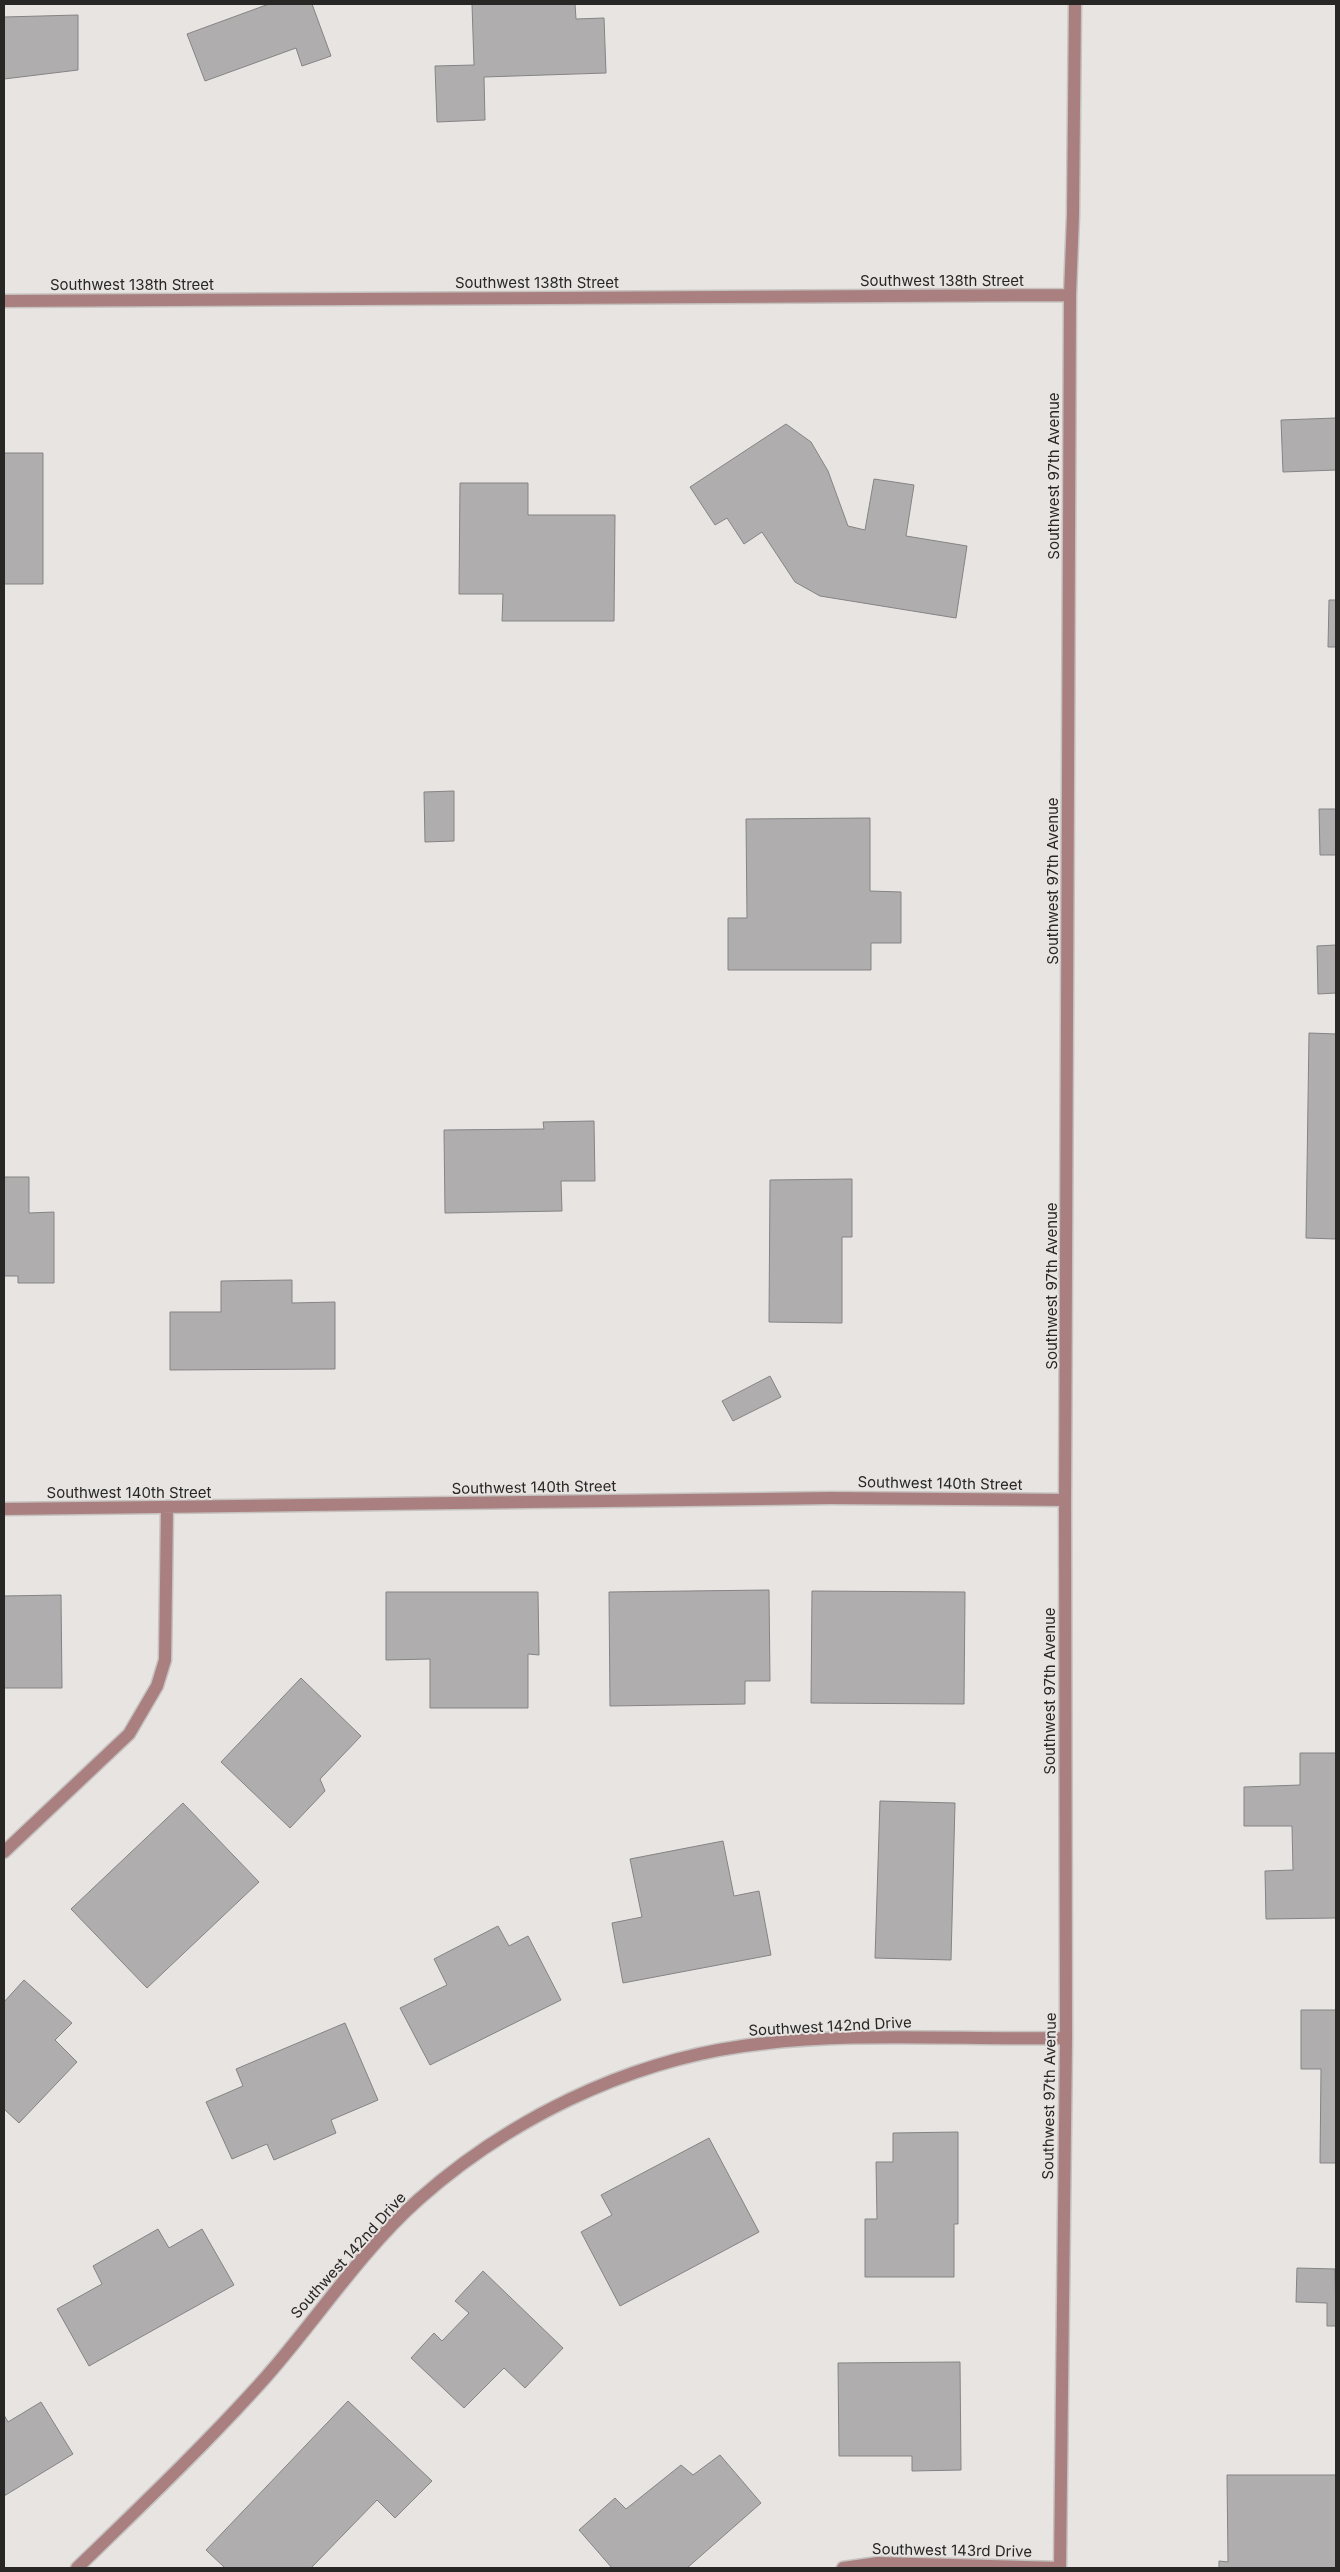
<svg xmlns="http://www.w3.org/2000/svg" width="1340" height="2572" font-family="Inter,sans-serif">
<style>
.building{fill:#b0adaf;stroke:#868385}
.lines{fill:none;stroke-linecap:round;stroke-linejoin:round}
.minor-casing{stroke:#c5c2c0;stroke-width:15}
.minor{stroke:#a9807f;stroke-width:12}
.labels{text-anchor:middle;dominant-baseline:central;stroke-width:4;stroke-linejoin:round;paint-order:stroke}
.street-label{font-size:15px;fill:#282726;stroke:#e7e4e2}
</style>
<rect width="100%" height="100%" fill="#e7e4e2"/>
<path class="building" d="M269 4H312L331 56 302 66 296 48 205 81 187 34Z
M472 4H575L576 19 604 18 606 73 484 77 485 120 437 122 435 66 474 65Z
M78 15V70L4 79V17Z
M1336 418V470L1283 472 1281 420Z
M786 424 811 442 828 471 848 526 865 530 874 479 914 485 906 536 967 546 956 618 820 596 795 582 762 532 744 544 727 518 715 525 690 487Z
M4 453H43V584H4Z
M460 483H528V515H615L614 621H502L503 594H459Z
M1329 600H1336V647H1328Z
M454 791V841L425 842 424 792Z
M1319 809H1336V855H1320Z
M870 818V891L901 892V943H871V970H728V918H747L746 819Z
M1336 945V993L1318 994 1317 946Z
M1309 1033 1336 1034V1239L1306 1238Z
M594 1121 595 1181H561L562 1211 445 1213 444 1130 544 1129 543 1122Z
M4 1177H29V1213L54 1212V1283H18V1276H4Z
M852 1179V1237H842V1323L769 1322 770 1180Z
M292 1280V1303L335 1302V1369L170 1370V1312H221V1281Z
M770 1376 781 1397 733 1421 722 1401Z
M769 1590 770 1681H745V1704L610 1706 609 1592Z
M812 1591 965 1592 964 1704 811 1703Z
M386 1592H538L539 1655 528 1654V1708H430V1659L386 1660Z
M61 1595 62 1688H4V1596Z
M301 1678 361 1736 320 1779 325 1791 290 1828 221 1762Z
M1300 1753H1336V1918L1266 1919 1265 1871 1293 1870 1292 1826H1244V1787L1300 1785Z
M880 1801 955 1803 951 1960 875 1958Z
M183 1803 259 1882 147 1988 71 1909Z
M723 1841 734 1896 759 1891 771 1955 623 1983 612 1923 642 1917 630 1859Z
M498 1926 509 1946 528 1936 561 2000 430 2065 400 2008 447 1985 434 1959Z
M24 1980 72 2023 55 2040 77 2062 19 2123 4 2109V2002Z
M1301 2010H1336V2163H1320L1321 2069H1301Z
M345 2023 378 2100 331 2120 336 2133 274 2160 267 2144 232 2159 206 2102 243 2086 236 2069Z
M958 2132V2224H954V2277H865V2219H877L876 2162H893V2133Z
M709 2138 759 2232 620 2306 581 2232 612 2215 601 2195Z
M158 2229 169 2248 202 2229 234 2285 89 2366 57 2309 102 2284 93 2266Z
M1297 2268 1335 2269 1336 2326H1327V2303L1296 2302Z
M483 2271 563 2348 525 2388 504 2368 464 2408 411 2358 434 2333 442 2341 469 2313 455 2301Z
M960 2362 961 2470 912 2471V2456H839L838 2363Z
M348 2401 432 2481 395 2518 377 2500 311 2568H225L206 2550Z
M41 2402 73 2454 4 2496V2415L8 2422Z
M720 2455 761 2503 687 2568H612L579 2530 615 2498 626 2509 681 2465 693 2475Z
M1227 2475H1336V2568H1219V2561L1228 2562Z"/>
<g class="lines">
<defs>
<path id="minor" d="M4 301 1070 295
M4 1509 830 1498 1065 1500
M4 1852 129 1734 157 1686 165 1660 167 1508
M77 2568C141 2506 206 2444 266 2377 317 2319 360 2252 418 2200 508 2120 624 2063 743 2046 850 2031 959 2040 1066 2038
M843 2568 878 2563 1060 2568
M1060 2568 1066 2038 1065 1500 1070 295 1073 215 1075 4"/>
</defs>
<use href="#minor" class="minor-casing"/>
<use href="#minor" class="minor"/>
</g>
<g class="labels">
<g class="street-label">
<text x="942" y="280">Southwest 138th Street</text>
<text x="537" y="282">Southwest 138th Street</text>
<text x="132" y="284">Southwest 138th Street</text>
<text transform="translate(1053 476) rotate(-90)">Southwest 97th Avenue</text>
<text transform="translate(1052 881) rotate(-90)">Southwest 97th Avenue</text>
<text transform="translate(1051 1286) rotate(-90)">Southwest 97th Avenue</text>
<text transform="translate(940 1483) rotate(1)">Southwest 140th Street</text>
<text transform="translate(534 1487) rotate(-1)">Southwest 140th Street</text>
<text x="129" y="1492">Southwest 140th Street</text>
<text transform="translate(1049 1691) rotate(-90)">Southwest 97th Avenue</text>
<text transform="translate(830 2026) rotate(-3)">Southwest 142nd Drive</text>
<text transform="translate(1049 2096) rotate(-89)">Southwest 97th Avenue</text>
<text transform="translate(348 2255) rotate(-48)">Southwest 142nd Drive</text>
<text transform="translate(952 2550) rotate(1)">Southwest 143rd Drive</text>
</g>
</g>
<rect width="1340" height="2572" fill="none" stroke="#282726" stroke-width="10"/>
</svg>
